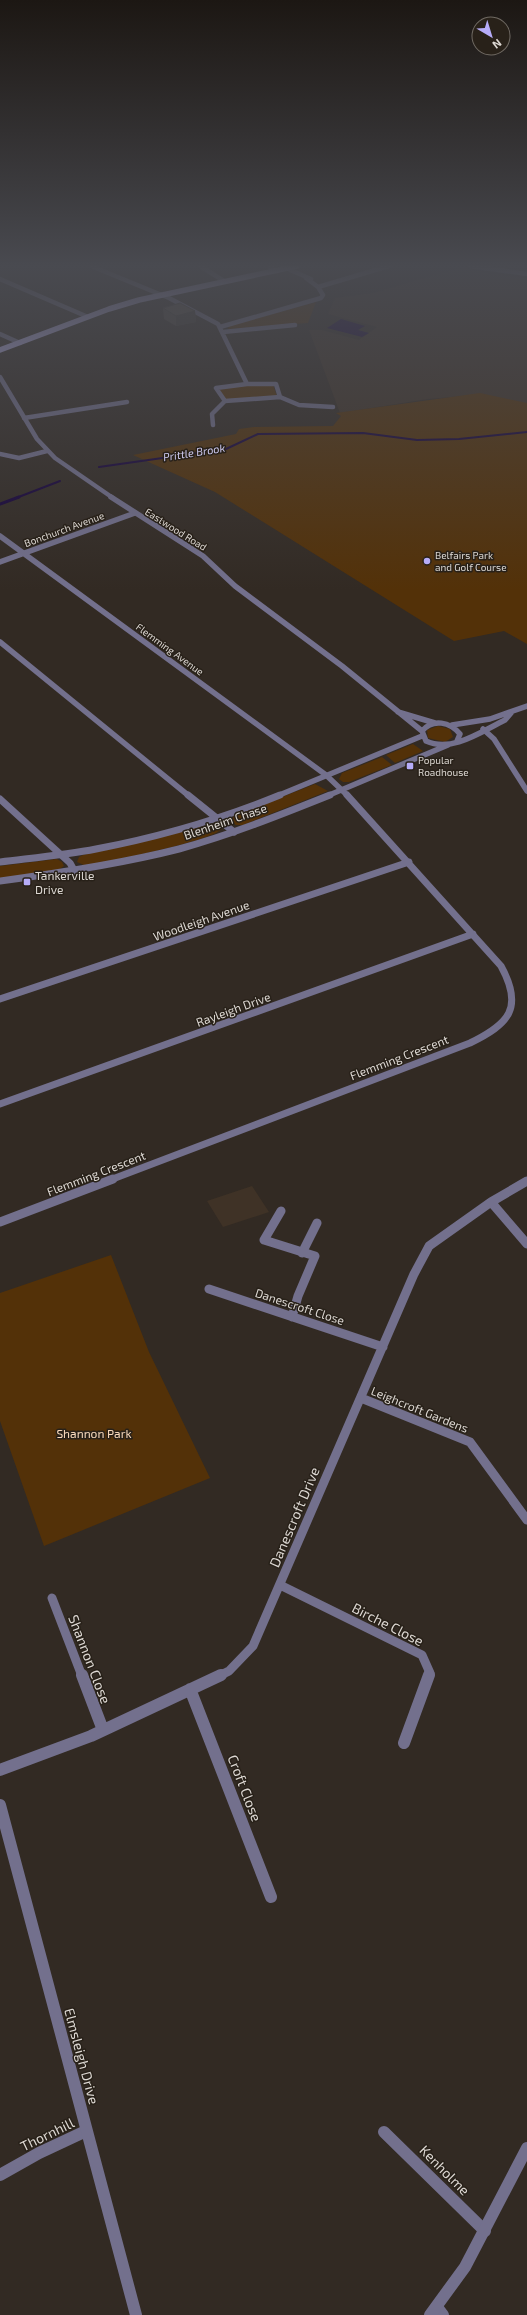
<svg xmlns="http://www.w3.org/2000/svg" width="527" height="2315" font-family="'Exo 2',sans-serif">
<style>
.built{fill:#3f3226}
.green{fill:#533108}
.water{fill:#16023b}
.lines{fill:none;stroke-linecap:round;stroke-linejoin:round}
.stream-far1{stroke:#16023b;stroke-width:2}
.stream{stroke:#16023b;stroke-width:3}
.minor-far4{stroke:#73708d;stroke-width:4.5}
.minor-far3{stroke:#73708d;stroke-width:5.5}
.minor-far2{stroke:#73708d;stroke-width:7}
.minor-far1{stroke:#73708d;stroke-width:9}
.minor{stroke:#73708d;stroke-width:12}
.tertiary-far3{stroke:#73708d;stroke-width:4.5}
.tertiary-far2{stroke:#73708d;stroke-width:5.5}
.tertiary-far1{stroke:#73708d;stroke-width:7}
.tertiary{stroke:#73708d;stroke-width:12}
.primary{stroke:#bab3ef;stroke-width:5.5}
.wall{fill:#4d453d}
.shaded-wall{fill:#3e3832}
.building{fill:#595047;stroke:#3e3832}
.poi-dot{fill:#b6acf8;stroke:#282119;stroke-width:1.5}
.labels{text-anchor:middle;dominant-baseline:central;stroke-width:3;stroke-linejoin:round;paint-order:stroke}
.far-street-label{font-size:10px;fill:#ddd8d3;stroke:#282119}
.far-poi-label{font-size:10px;fill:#ddd8d3;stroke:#282119;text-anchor:start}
.far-water-label{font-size:11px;font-style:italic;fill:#cecaf0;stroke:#282119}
.street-label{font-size:12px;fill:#ddd8d3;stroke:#282119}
.poi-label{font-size:12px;fill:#ddd8d3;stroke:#282119;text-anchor:start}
.park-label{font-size:12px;fill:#fadbbd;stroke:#282119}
.near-street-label{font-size:14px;fill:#ddd8d3;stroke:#282119}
</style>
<rect width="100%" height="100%" fill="#322a23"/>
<path class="built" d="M462 267 487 273 527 278V406L475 395 428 399 340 413 309 330H322L359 340 377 327 328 314 335 298 373 293Z
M252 1186 269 1212 223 1227 207 1201Z"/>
<path class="green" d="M316 302 308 323 228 329 229 326Z
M247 385H273L277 396 226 401 219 389Z
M480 393 527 403V644L504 631 454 641 215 492 133 455 236 434 239 429 254 427 333 426 341 416 336 413Z
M438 726 450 729 453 737 445 742 428 738 427 730Z
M413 744 423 751 395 763 386 755Z
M382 757 392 765 349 782H343L339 779 342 773Z
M315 784 328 791 243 825H236L231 822 234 816Z
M213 824 222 828C219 840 104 862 86 866L77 862 79 857 83 855Z
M57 859 62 862 64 866 55 872 0 878V866Z
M111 1255 149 1352 210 1478 44 1546 0 1421V1293Z"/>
<path class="water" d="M341 319 365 326 358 330 369 333 362 337 327 328Z"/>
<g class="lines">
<path class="stream-far1" d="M99 467 226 449 258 434 363 433 417 440 459 439 527 432
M16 498 60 481"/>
<path class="stream" d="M0 504 19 497"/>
<path class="minor-far4" d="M91 266 169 298 218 324 247 384
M200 266 224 281
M269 266 277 271
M470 266 527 274
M288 269 311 279
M0 279 88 317
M318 287 389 266
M220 327 321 298 323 295 318 287 306 278
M223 332 295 325
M0 334 20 343
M247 384H276L280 397 225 401 216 388Z
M280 397 299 405 333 407
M24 418 127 402
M213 425 212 414 225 401
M0 454 19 458 47 451"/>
<path class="minor-far3" d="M0 536 326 775 348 796
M0 562 135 513
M0 642 189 796
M483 729 494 739 527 791"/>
<path class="minor-far2" d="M188 795 234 832
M0 799 70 863 75 872
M0 999 409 862
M0 1104 473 934
M110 1180 470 1043C509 1024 524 1008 501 966L347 795"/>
<path class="minor-far1" d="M491 1202 527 1244
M281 1211 264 1240 315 1256 298 1296 292 1317
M0 1222 113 1179
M302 1253 317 1223
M209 1289 383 1347
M361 1398 470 1442 527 1520
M280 1585 422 1655 430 1673 429 1676
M52 1598 82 1676
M219 1676 229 1671 253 1646 414 1274 429 1246 491 1202 527 1181"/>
<path class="minor" d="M82 1675 103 1730
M190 1689 271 1897
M404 1743 429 1675
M0 1770 91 1736 221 1675
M384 2132 485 2231
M0 2175 39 2153 86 2131
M437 2307 443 2315"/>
<path class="tertiary-far3" d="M0 377 37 439 55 458 113 498"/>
<path class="tertiary-far2" d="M111 497 203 556 235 586 342 666 422 731
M398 712 435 723
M452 725 490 719 527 706
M457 741 460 734C450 722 433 718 422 731L426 741C452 753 482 731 505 720L511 713
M277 796 422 736
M327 796 448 745"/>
<path class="tertiary-far1" d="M0 862C32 858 65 855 96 849 159 837 221 819 280 795
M0 881C60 873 120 864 179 849 230 835 280 815 330 795"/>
<path class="tertiary" d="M0 1805 136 2315
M430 2315 465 2267 527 2148"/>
<path class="primary" d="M0 350 109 309 139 300 297 266"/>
</g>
<path class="wall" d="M163 308 195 311 196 322 176 326 164 319Z"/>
<path class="shaded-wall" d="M195 311 196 322 176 326V316Z"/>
<path class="building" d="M180 303 195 311 176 316 163 308Z"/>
<linearGradient id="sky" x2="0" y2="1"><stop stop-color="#1c1713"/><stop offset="0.45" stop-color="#494a50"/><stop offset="1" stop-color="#494a50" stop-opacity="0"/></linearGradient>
<rect width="527" height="590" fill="url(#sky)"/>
<g class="poi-dot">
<circle cx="427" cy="561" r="4"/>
<rect x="406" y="762" width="8" height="8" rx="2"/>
<rect x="23" y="878" width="8" height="8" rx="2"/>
</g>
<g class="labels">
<g class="far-street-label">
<text transform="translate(64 529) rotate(-20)">Bonchurch Avenue</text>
<text transform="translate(176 529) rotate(32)">Eastwood Road</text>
<text transform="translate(170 649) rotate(36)">Flemming Avenue</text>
</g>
<g class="far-poi-label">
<text x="435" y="555">Belfairs Park<tspan x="435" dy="12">and Golf Course</tspan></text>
<text x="418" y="760">Popular<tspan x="418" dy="12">Roadhouse</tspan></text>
</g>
<g class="far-water-label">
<text transform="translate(194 452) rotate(-9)">Prittle Brook</text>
</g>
<g class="street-label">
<text transform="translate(225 821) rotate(-19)">Blenheim Chase</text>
<text transform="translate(201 920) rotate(-19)">Woodleigh Avenue</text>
<text transform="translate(233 1009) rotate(-20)">Rayleigh Drive</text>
<text transform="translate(399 1057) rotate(-21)">Flemming Crescent</text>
<text transform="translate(96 1173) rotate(-21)">Flemming Crescent</text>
<text transform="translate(300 1306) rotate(18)">Danescroft Close</text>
<text transform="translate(420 1409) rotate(22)">Leighcroft Gardens</text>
</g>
<g class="poi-label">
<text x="35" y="875">Tankerville<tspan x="35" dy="14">Drive</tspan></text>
</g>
<g class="park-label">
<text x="94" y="1433">Shannon Park</text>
</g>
<g class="near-street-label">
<text transform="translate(294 1517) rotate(-67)">Danescroft Drive</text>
<text transform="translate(388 1624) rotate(27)">Birche Close</text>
<text transform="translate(90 1659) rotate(69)">Shannon Close</text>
<text transform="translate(245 1788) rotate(69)">Croft Close</text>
<text transform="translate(82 2056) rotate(75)">Elmsleigh Drive</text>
<text transform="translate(47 2134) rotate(-26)">Thornhill</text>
<text transform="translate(445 2170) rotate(45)">Kenholme</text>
</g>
</g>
<g transform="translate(491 36) rotate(142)"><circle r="19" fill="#282119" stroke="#706a63"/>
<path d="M0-3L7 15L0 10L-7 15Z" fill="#b6acf8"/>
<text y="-6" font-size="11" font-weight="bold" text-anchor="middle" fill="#ddd8d3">N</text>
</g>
</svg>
